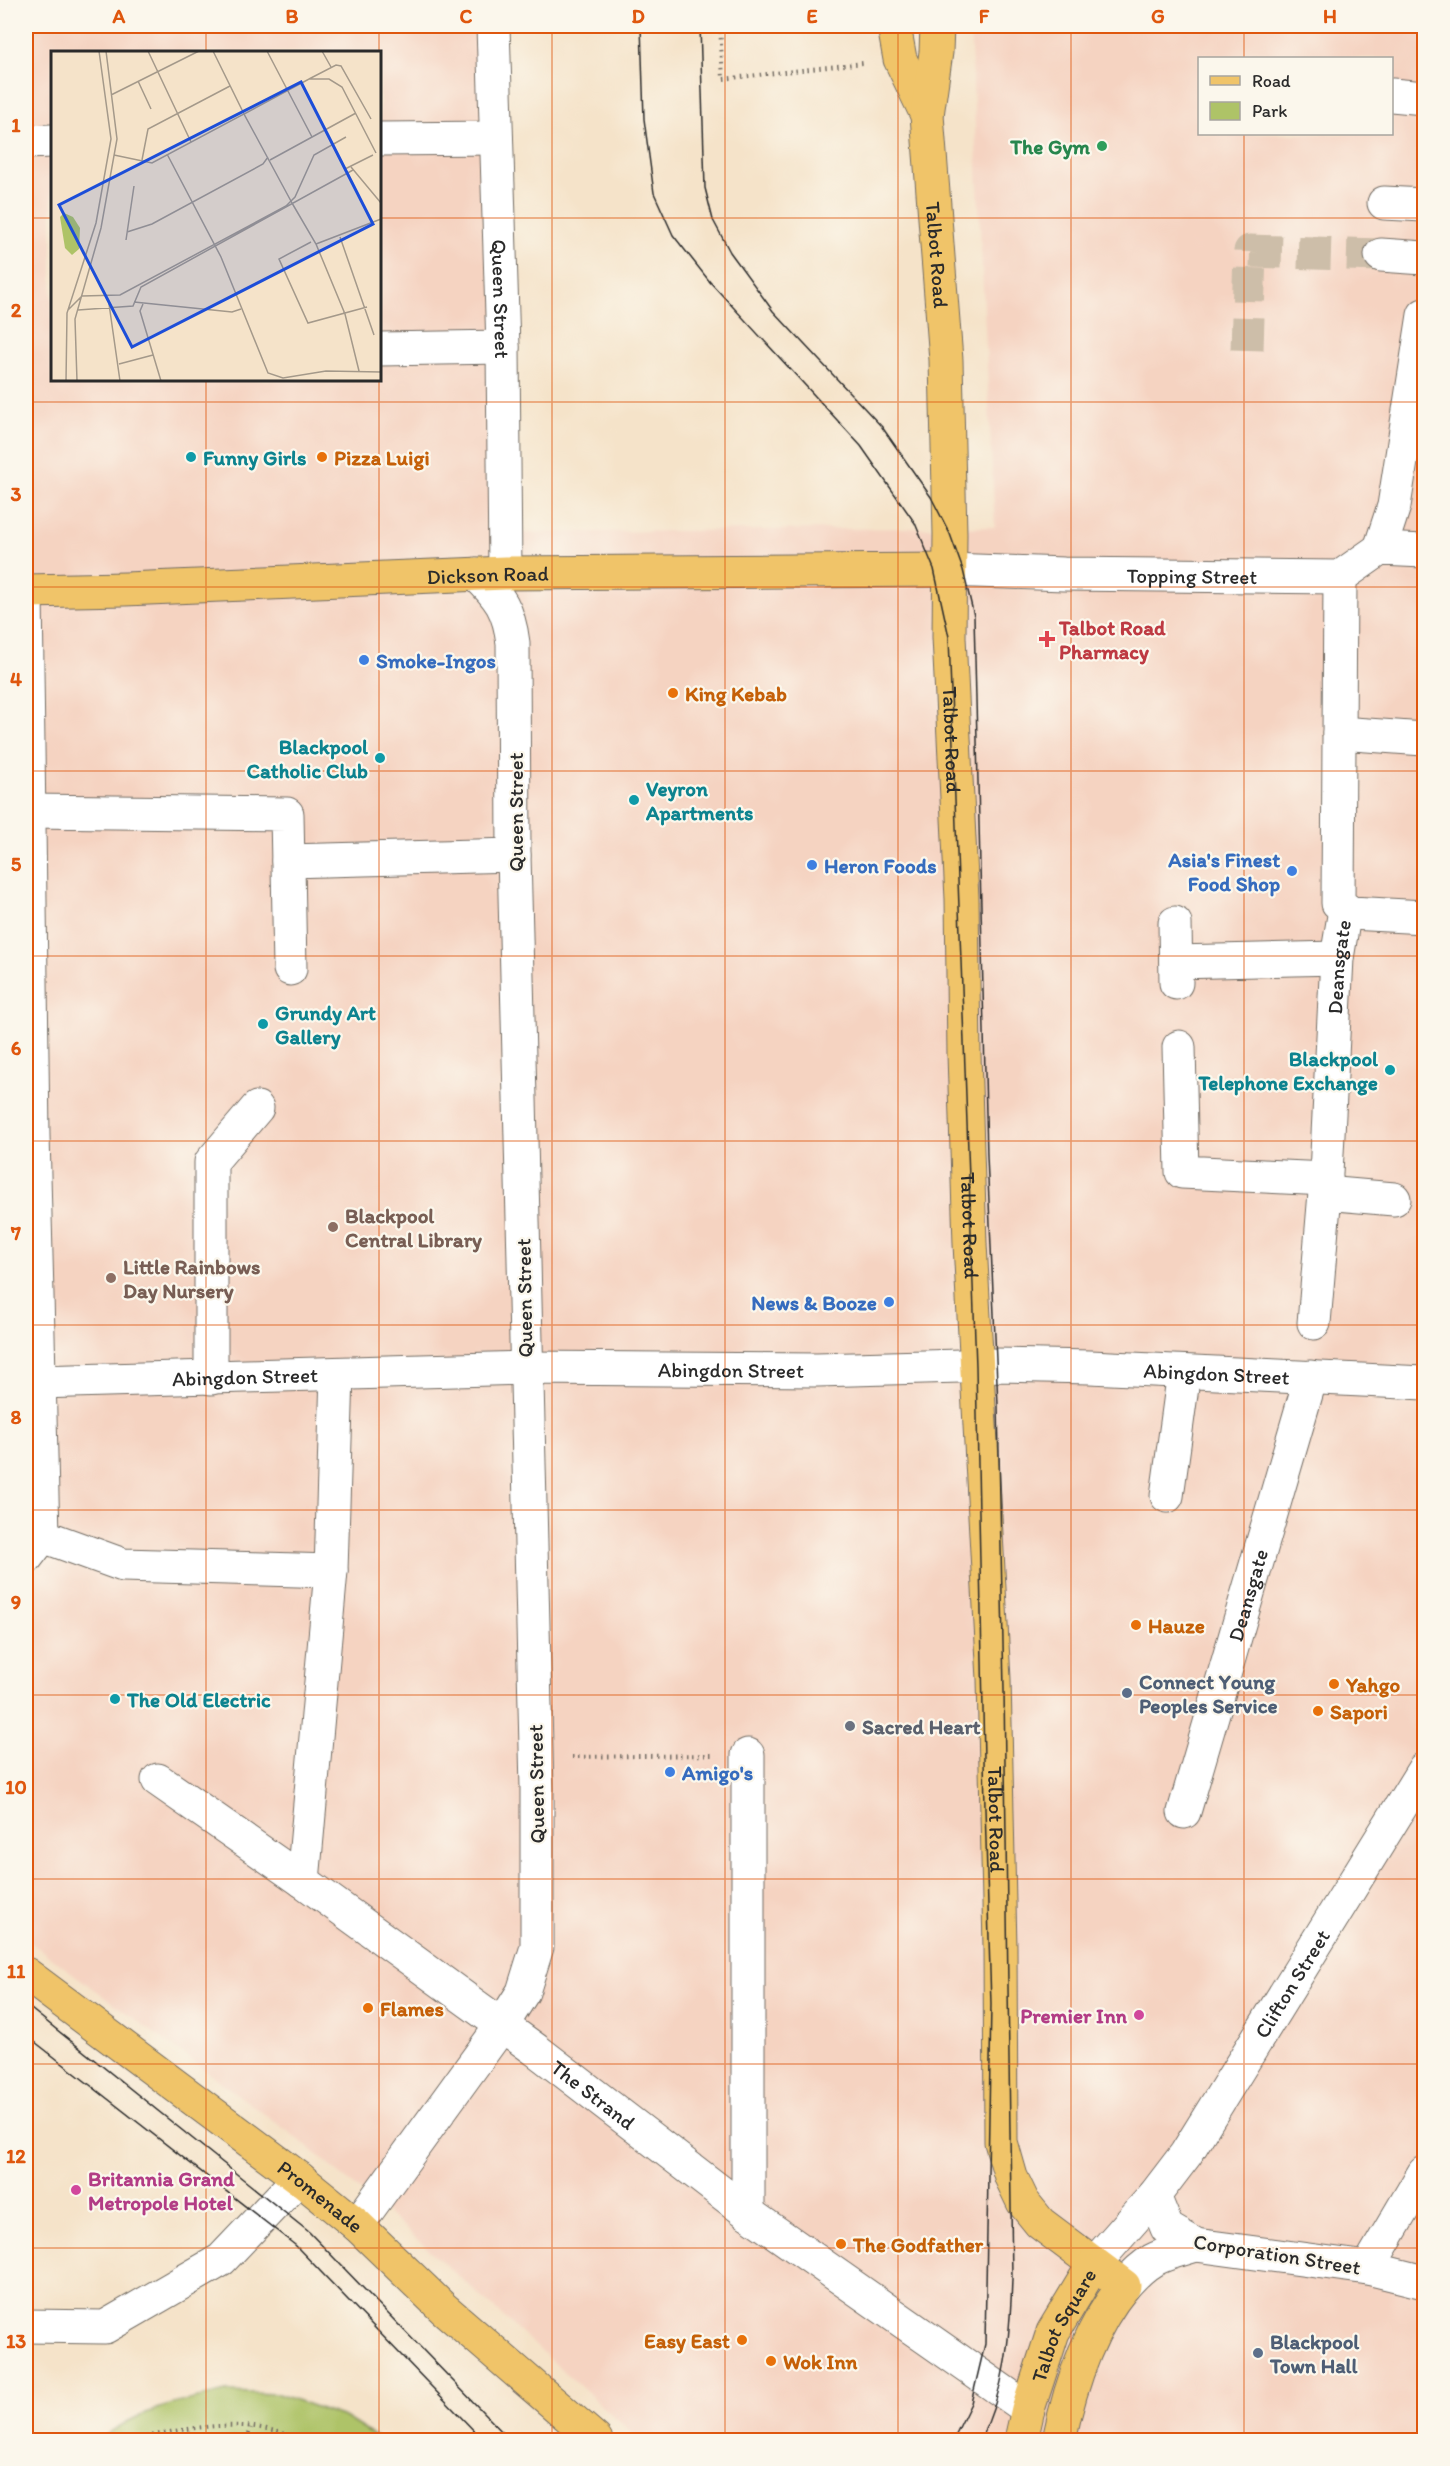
<svg xmlns="http://www.w3.org/2000/svg" width="1450" height="2466" font-family="Itim,sans-serif">
<style>
.built{fill:#f5d3c1;fill-rule:evenodd}
.green{fill:#aec367;stroke:#6c7749;stroke-width:1.5}
.lines{fill:none;stroke-linecap:round;stroke-linejoin:round}
.minor-tunnel{stroke:#cdbea9;stroke-width:33;stroke-dasharray:33 16;stroke-linecap:butt}
.minor-casing{stroke:#726b62;stroke-width:35}
.major-casing{stroke:#726b62;stroke-width:35}
.path{stroke:#726b62;stroke-width:4;stroke-dasharray:1.5 4.5;stroke-linecap:butt}
.minor{stroke:#fff;stroke-width:33}
.major{stroke:#f0c469;stroke-width:33}
.tram{stroke:#2b2b2b;stroke-width:1.5}
.grid{fill:none;stroke:#df570e;stroke-width:1.5;stroke-opacity:0.55}
.leisure-dot{fill:#2e9e5b;stroke:#fbf7ec;stroke-width:2}
.culture-dot{fill:#0f9aa8;stroke:#fbf7ec;stroke-width:2}
.food-dot{fill:#e8710a;stroke:#fbf7ec;stroke-width:2}
.health-dot{fill:#e0444e;stroke:#fbf7ec;stroke-width:2}
.shop-dot{fill:#3f7fe0;stroke:#fbf7ec;stroke-width:2}
.education-dot{fill:#8d6e63;stroke:#fbf7ec;stroke-width:2}
.service-dot{fill:#5c6f8a;stroke:#fbf7ec;stroke-width:2}
.worship-dot{fill:#6b7280;stroke:#fbf7ec;stroke-width:2}
.hotel-dot{fill:#d1479c;stroke:#fbf7ec;stroke-width:2}
.labels{text-anchor:middle;dominant-baseline:central;stroke-width:4.5;stroke-linejoin:round;paint-order:stroke}
.leisure-label{font-size:21px;font-weight:bold;fill:#27864d;stroke:#fbf7ec;text-anchor:end}
.street-label{font-size:21px;fill:#2b2b2b;stroke:#fbf7ec}
.culture-label{font-size:21px;font-weight:bold;fill:#0d838f;stroke:#fbf7ec;text-anchor:start}
.food-label{font-size:21px;font-weight:bold;fill:#c56008;stroke:#fbf7ec;text-anchor:start}
.health-label{font-size:21px;font-weight:bold;fill:#be3a42;stroke:#fbf7ec;text-anchor:start}
.shop-label{font-size:21px;font-weight:bold;fill:#366cbe;stroke:#fbf7ec;text-anchor:start}
.education-label{font-size:21px;font-weight:bold;fill:#785e54;stroke:#fbf7ec;text-anchor:start}
.service-label{font-size:21px;font-weight:bold;fill:#4e5e75;stroke:#fbf7ec;text-anchor:start}
.worship-label{font-size:21px;font-weight:bold;fill:#5b616d;stroke:#fbf7ec;text-anchor:start}
.hotel-label{font-size:21px;font-weight:bold;fill:#b23c85;stroke:#fbf7ec;text-anchor:end}
.inset-road{fill:none;stroke:#a4998a;stroke-width:1.5}
.view{fill:#1d4ed8;fill-opacity:0.15;stroke:#1d4ed8;stroke-width:3}
.inset-edge{fill:none;stroke:#2b2b2b;stroke-width:3}
.neatline{fill:none;stroke:#df570e;stroke-width:2}
.grid-label{font-size:20px;text-anchor:middle;font-weight:bold;fill:#df570e}
</style>
<rect width="100%" height="100%" fill="#fbf7ec"/>
<filter id="ink" filterUnits="userSpaceOnUse"><feTurbulence type="fractalNoise" baseFrequency=".0167" numOctaves="2"/><feDisplacementMap in="SourceGraphic" scale="12" xChannelSelector="R" yChannelSelector="G"/><feConvolveMatrix kernelMatrix="1 2 1 2 8 2 1 2 1" color-interpolation-filters="sRGB"/></filter>
<filter id="wash" filterUnits="userSpaceOnUse"><feTurbulence type="fractalNoise" baseFrequency=".008" numOctaves="4" result="noise"/><feDisplacementMap in="SourceGraphic" scale="24" xChannelSelector="R" yChannelSelector="G"/><feGaussianBlur stdDeviation="1.35" result="paint"/><feColorMatrix in="noise" values="0 0 0 0 0 0 0 0 0 0 0 0 0 0 0 0 0 1.4 0 .05"/><feComposite in="paint" operator="in"/></filter>
<g filter="url(#wash)">
<rect width="100%" height="100%" fill="#f5e3c9"/>
<path class="built" d="M26 26H493L515 533 995 527 970 26H1424V2440H640L406 2229 297 2138 26 1939ZM52 52H380V380H52ZM1200 58H1392V134H1200Z"/>
<path class="green" d="M227 2392 278 2394 344 2417 381 2440H99C141 2408 177 2402 227 2392Z"/>
</g>
<g filter="url(#ink)">
<g class="lines">
<path class="minor-tunnel" d="M1247 350 1250 251 1381 255"/>
<defs>
<g id="minor">
<path id="s1" d="M493 26 503 347 505 573"/>
<path d="M1392 95 1424 98"/>
<path d="M380 139 496 138"/>
<path d="M26 142 52 141"/>
<path d="M1384 203 1424 205"/>
<path d="M1381 255 1424 258"/>
<path d="M380 349 503 347"/>
<path d="M1380 549 1394 506 1424 315"/>
<path id="s2" d="M949 570 1064 574 1340 577 1380 549 1424 551"/>
<path d="M1340 577 1338 903 1351 913 1424 917"/>
<path d="M26 592 33 1135 43 1536 26 1558"/>
<path d="M1339 733 1424 739"/>
<path d="M29 811 287 814 290 969"/>
<path d="M288 861 514 855"/>
<path d="M1175 923 1176 983"/>
<path d="M1176 962 1337 958"/>
<path d="M1179 1047 1182 1172 1326 1179"/>
<path d="M1325 1193 1394 1199"/>
<path id="s3" d="M1314 1323 1325 1193 1337 958 1345 910"/>
<path d="M211 1378V1162L257 1108"/>
<path id="s4" d="M38 1382 526 1368 817 1370 996 1365 1090 1367 1424 1383"/>
<path d="M1167 1496 1184 1372"/>
<path d="M43 1536 123 1565 331 1571"/>
<path id="s5" d="M158 1780 303 1881 536 2050 748 2213 1028 2409"/>
<path id="s6" d="M1184 1812 1311 1377"/>
<path d="M303 1881 331 1571 337 1374"/>
<path d="M1154 2196 1167 2228 1196 2245 1368 2268 1424 2282"/>
<path d="M748 2213V1755"/>
<path d="M357 2225 502 2025 523 1992 537 1947V1788L514 855 513 643C509 610 500 597 476 574"/>
<path id="s7" d="M1094 2264 1154 2196 1186 2154 1424 1769"/>
<path d="M1368 2268 1424 2173"/>
<path d="M1124 2286C1150 2256 1160 2256 1196 2245"/>
<path d="M26 2326 105 2327 221 2260 299 2178"/>
</g>
<g id="major">
<path d="M894 26 900 59 927 115"/>
<path id="s8" d="M937 26 936 52 927 115 946 360 950 534 949 637 962 899 964 1054 970 1244 994 1679 1000 1947 1001 2142 1011 2177 1023 2202 1040 2223 1124 2286C1088 2329 1070 2386 1059 2440"/>
<path id="s9" d="M26 591 125 589 505 573 949 570"/>
<path id="s10" d="M26 1974 299 2178 357 2225 443 2308 596 2440"/>
<path id="s11" d="M1021 2440 1028 2409 1053 2332 1094 2264"/>
</g>
</defs>
<use href="#minor" class="minor-casing"/>
<use href="#major" class="major-casing"/>
<path class="path" d="M720 26 723 79 863 63
M572 1757 712 1755
M135 2440C174 2429 232 2420 271 2430 282 2432 292 2437 303 2440
M247 2440 251 2428"/>
<use href="#minor" class="minor"/>
<use href="#major" class="major"/>
<g class="tram">
<path id="s12" d="M641 26 644 119 654 193 673 235 710 282 861 446 915 523 934 569 949 637 976 1366 985 1808 991 2004 985 2344 971 2403 953 2440"/>
<path d="M700 26 705 188 713 220 730 252 773 311 882 427 931 497 950 534 963 570 974 616 987 1156 998 1405 1004 1690 1012 2279C1010 2335 1006 2390 980 2440"/>
<path d="M26 2005 309 2232 510 2440"/>
<path d="M26 2035 295 2245 483 2440"/>
</g>
</g>
</g>
<path class="grid" d="M206 26V52M379 26V52M552 26V2440M725 26V2440M898 26V2440M1071 26V2440M1244 26V58M1244 134V2440M26 218H52M380 218H1424M206 380V2440M379 380V2440M26 402H1424M26 587H1424M26 771H1424M26 956H1424M26 1141H1424M26 1325H1424M26 1510H1424M26 1695H1424M26 1879H1424M26 2064H1424M26 2248H1424"/>
<circle class="leisure-dot" cx="1102" cy="146" r="6"/>
<g class="culture-dot">
<circle cx="191" cy="457" r="6"/>
<circle cx="380" cy="758" r="6"/>
<circle cx="634" cy="800" r="6"/>
<circle cx="263" cy="1024" r="6"/>
<circle cx="1390" cy="1070" r="6"/>
<circle cx="115" cy="1699" r="6"/>
</g>
<g class="food-dot">
<circle cx="322" cy="457" r="6"/>
<circle cx="673" cy="693" r="6"/>
<circle cx="1136" cy="1625" r="6"/>
<circle cx="1334" cy="1684" r="6"/>
<circle cx="1318" cy="1711" r="6"/>
<circle cx="368" cy="2008" r="6"/>
<circle cx="841" cy="2244" r="6"/>
<circle cx="742" cy="2340" r="6"/>
<circle cx="771" cy="2361" r="6"/>
</g>
<path class="health-dot" d="M1044 630h6v6h6v6h-6v6h-6v-6h-6v-6h6z"/>
<g class="shop-dot">
<circle cx="364" cy="660" r="6"/>
<circle cx="812" cy="865" r="6"/>
<circle cx="1292" cy="871" r="6"/>
<circle cx="889" cy="1302" r="6"/>
<circle cx="670" cy="1772" r="6"/>
</g>
<g class="education-dot">
<circle cx="333" cy="1227" r="6"/>
<circle cx="111" cy="1278" r="6"/>
</g>
<g class="service-dot">
<circle cx="1127" cy="1693" r="6"/>
<circle cx="1258" cy="2353" r="6"/>
</g>
<circle class="worship-dot" cx="850" cy="1726" r="6"/>
<g class="hotel-dot">
<circle cx="1139" cy="2015" r="6"/>
<circle cx="76" cy="2190" r="6"/>
</g>
<g class="labels">
<g class="leisure-label">
<text x="1090" y="146">The Gym</text>
</g>
<g class="street-label">
<text stroke="none"><textPath href="#s8" startOffset="230">Talbot Road</textPath></text>
<text stroke="none"><textPath href="#s1" startOffset="273">Queen Street</textPath></text>
<text stroke="none"><textPath href="#s2" startOffset="243">Topping Street</textPath></text>
<text stroke="none"><textPath href="#s9" startOffset="462">Dickson Road</textPath></text>
<text stroke="none"><textPath href="#s12" startOffset="813">Talbot Road</textPath></text>
<text transform="translate(515 812) rotate(-90)">Queen Street</text>
<text stroke="none"><textPath href="#s3" startOffset="357">Deansgate</textPath></text>
<text stroke="none"><textPath href="#s12" startOffset="1299">Talbot Road</textPath></text>
<text transform="translate(524 1298) rotate(-91)">Queen Street</text>
<text stroke="none"><textPath href="#s4" startOffset="693">Abingdon Street</textPath></text>
<text stroke="none"><textPath href="#s4" startOffset="1179">Abingdon Street</textPath></text>
<text stroke="none"><textPath href="#s4" startOffset="207">Abingdon Street</textPath></text>
<text stroke="none"><textPath href="#s6" startOffset="226">Deansgate</textPath></text>
<text transform="translate(536 1784) rotate(-91)">Queen Street</text>
<text stroke="none"><textPath href="#s8" startOffset="1796">Talbot Road</textPath></text>
<text stroke="none"><textPath href="#s7" startOffset="344">Clifton Street</textPath></text>
<text stroke="none"><textPath href="#s5" startOffset="537">The Strand</textPath></text>
<text stroke="none"><textPath href="#s10" startOffset="369">Promenade</textPath></text>
<text transform="translate(1277 2254) rotate(9)">Corporation Street</text>
<text stroke="none"><textPath href="#s11" startOffset="123">Talbot Square</textPath></text>
</g>
<g class="culture-label">
<text x="203" y="457">Funny Girls</text>
<text x="368" y="746" text-anchor="end">Blackpool<tspan x="368" dy="24">Catholic Club</tspan></text>
<text x="646" y="788">Veyron<tspan x="646" dy="24">Apartments</tspan></text>
<text x="275" y="1012">Grundy Art<tspan x="275" dy="24">Gallery</tspan></text>
<text x="1378" y="1058" text-anchor="end">Blackpool<tspan x="1378" dy="24">Telephone Exchange</tspan></text>
<text x="127" y="1699">The Old Electric</text>
</g>
<g class="food-label">
<text x="334" y="457">Pizza Luigi</text>
<text x="685" y="693">King Kebab</text>
<text x="1148" y="1625">Hauze</text>
<text x="1346" y="1684">Yahgo</text>
<text x="1330" y="1711">Sapori</text>
<text x="380" y="2008">Flames</text>
<text x="853" y="2244">The Godfather</text>
<text x="730" y="2340" text-anchor="end">Easy East</text>
<text x="783" y="2361">Wok Inn</text>
</g>
<g class="health-label">
<text x="1059" y="627">Talbot Road<tspan x="1059" dy="24">Pharmacy</tspan></text>
</g>
<g class="shop-label">
<text x="376" y="660">Smoke-Ingos</text>
<text x="1280" y="859" text-anchor="end">Asia's Finest<tspan x="1280" dy="24">Food Shop</tspan></text>
<text x="824" y="865">Heron Foods</text>
<text x="877" y="1302" text-anchor="end">News &amp; Booze</text>
<text x="682" y="1772">Amigo's</text>
</g>
<g class="education-label">
<text x="345" y="1215">Blackpool<tspan x="345" dy="24">Central Library</tspan></text>
<text x="123" y="1266">Little Rainbows<tspan x="123" dy="24">Day Nursery</tspan></text>
</g>
<g class="service-label">
<text x="1139" y="1681">Connect Young<tspan x="1139" dy="24">Peoples Service</tspan></text>
<text x="1270" y="2341">Blackpool<tspan x="1270" dy="24">Town Hall</tspan></text>
</g>
<g class="worship-label">
<text x="862" y="1726">Sacred Heart</text>
</g>
<g class="hotel-label">
<text x="1127" y="2015">Premier Inn</text>
<text x="88" y="2178" text-anchor="start">Britannia Grand<tspan x="88" dy="24">Metropole Hotel</tspan></text>
</g>
</g>
<g transform="translate(51 51)">
<rect width="330" height="330" fill="#f5e3c9"/>
<path d="M13 162 22 166 29 177 28 198 21 204 14 197 9 166Z" fill="#aec367"/>
<path class="inset-road" d="M97 0 140 91M216 0 261 86M271 0 280 16M258 28 285 14 290 15 320 68M87 30 100 58M60 44 148 0M116 103 170 206 217 322 232 327 275 320 330 321M63 104 101 112 193 63 162 0M91 109 97 78 179 35M219 109 305 62M300 116 330 152M294 118 322 104M241 152 265 193 294 263 308 320M241 152 193 63 258 28H278L291 36 325 102M76 181 101 173 212 113 217 106M289 186 323 284M75 189 83 135M260 191 228 208 257 272 316 256M265 193 330 168M83 251 181 261 190 258M58 253 69 330M92 253 89 260 110 330M17 259 31 245 69 244 235 155 244 146 263 104 295 86M27 259 82 255 90 236 302 119M68 313 102 304M15 330 16 262 45 172 60 88 48 0M26 330 24 268 50 177 66 88 55 0"/>
<path class="view" d="M250 31 322 173 81 296 8 154Z"/>
<rect width="330" height="330" class="inset-edge"/>
</g>
<rect width="1450" height="2466" fill="none" stroke="#fbf7ec" stroke-width="66"/>
<rect x="1198" y="57" width="195" height="78" fill="#fbf7ec" stroke="#a8a59f" stroke-width="1.5"/>
<rect x="1210" y="76" width="30" height="9" fill="#f0c469" stroke="#a8a59f" stroke-width="1.5"/>
<text x="1252" y="87" font-size="18" fill="#2b2b2b">Road</text>
<rect x="1210" y="102" width="30" height="18" fill="#aec367" stroke="#a8a59f" stroke-width="1.5"/>
<text x="1252" y="117" font-size="18" fill="#2b2b2b">Park</text>
<rect x="33" y="33" width="1384" height="2400" class="neatline"/>
<g class="grid-label">
<text x="119" y="23">A</text>
<text x="292" y="23">B</text>
<text x="466" y="23">C</text>
<text x="638" y="23">D</text>
<text x="812" y="23">E</text>
<text x="984" y="23">F</text>
<text x="1158" y="23">G</text>
<text x="1330" y="23">H</text>
<text x="16" y="132">1</text>
<text x="16" y="317">2</text>
<text x="16" y="501">3</text>
<text x="16" y="686">4</text>
<text x="16" y="871">5</text>
<text x="16" y="1055">6</text>
<text x="16" y="1240">7</text>
<text x="16" y="1424">8</text>
<text x="16" y="1609">9</text>
<text x="16" y="1794">10</text>
<text x="16" y="1978">11</text>
<text x="16" y="2163">12</text>
<text x="16" y="2348">13</text>
</g>
</svg>
